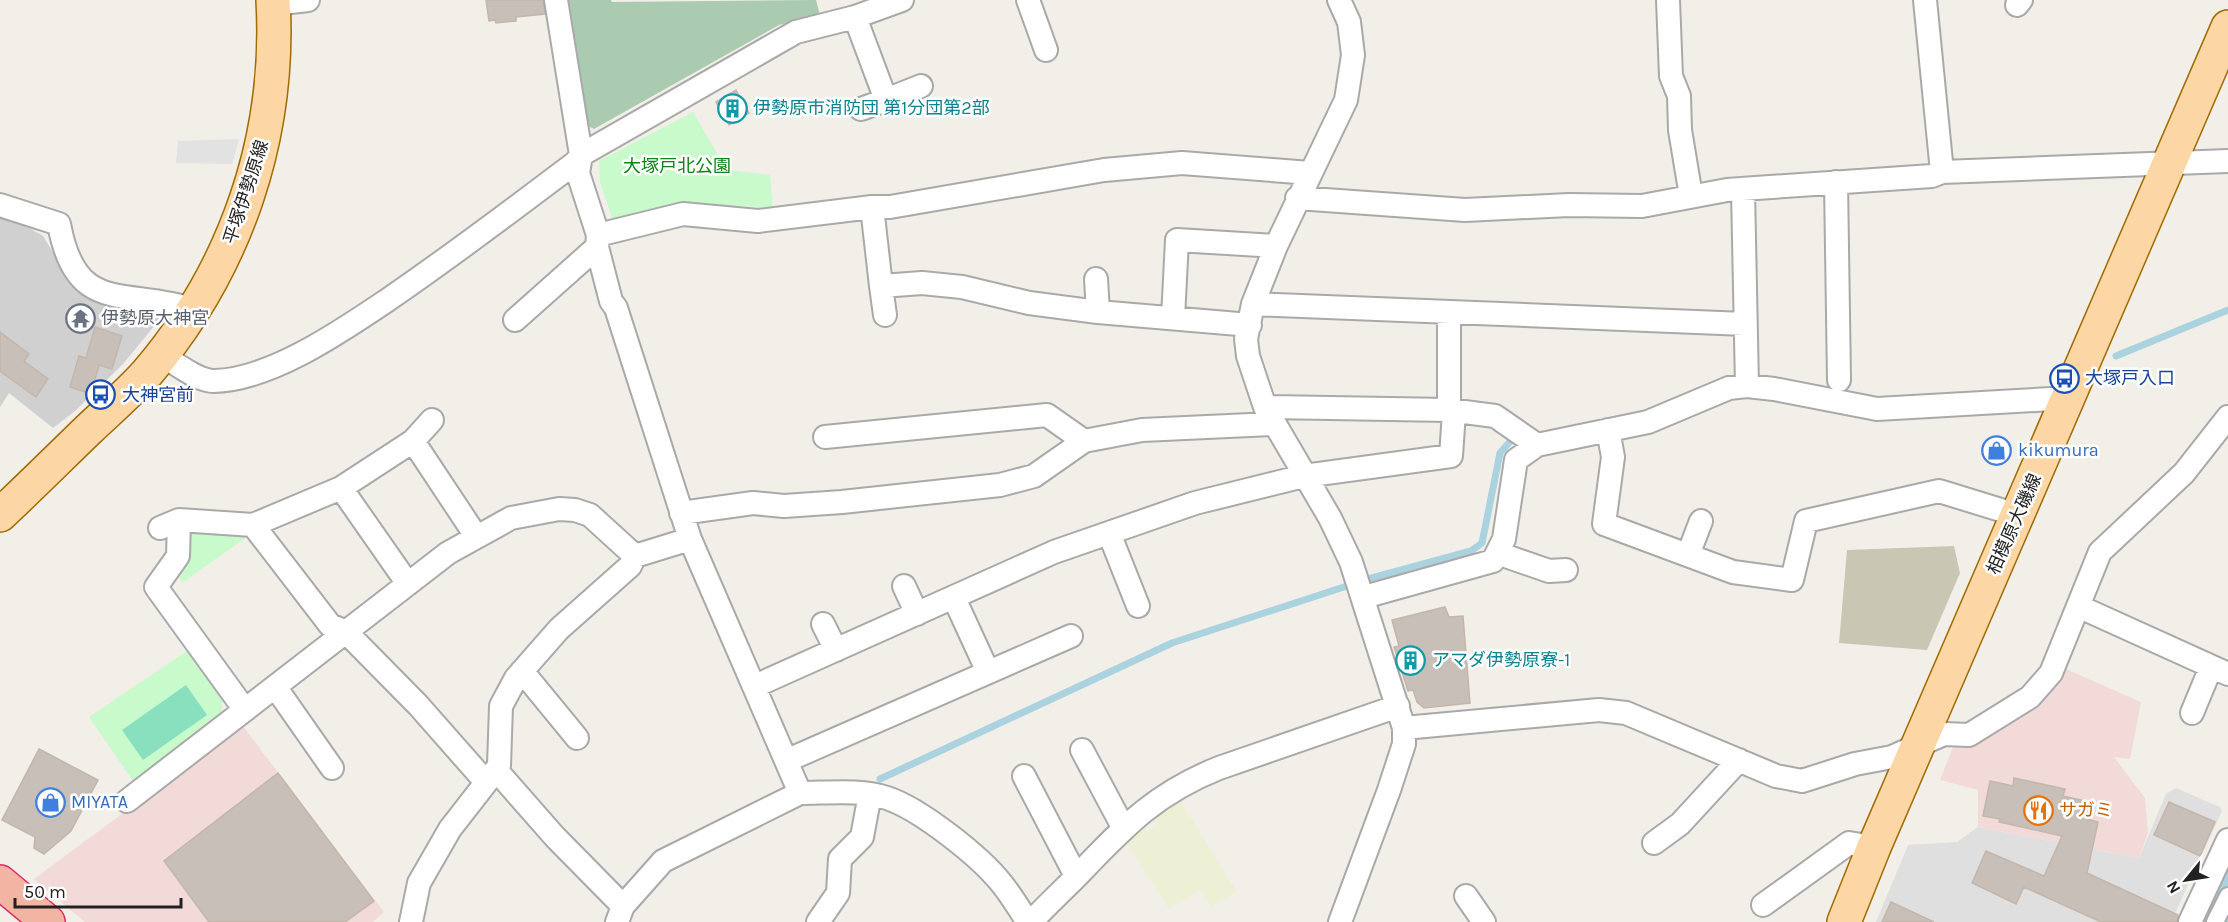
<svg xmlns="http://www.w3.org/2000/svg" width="2228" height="922" font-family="Karla,'Noto Sans JP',sans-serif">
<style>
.residential{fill:#e0dfdf}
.commercial{fill:#f2dad9}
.religious{fill:#d0d0d0}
.construction{fill:#c7c7b4}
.farmland{fill:#eef0d5}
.cemetery{fill:#aacbaf}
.park{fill:#c8facc}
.pitch{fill:#88e0be}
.parking{fill:#e2e2e2}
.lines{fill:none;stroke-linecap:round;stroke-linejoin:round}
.stream{stroke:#aad3df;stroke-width:7}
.river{stroke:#aad3df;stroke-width:40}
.building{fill:#c7bfb8;stroke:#c4b6ab;stroke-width:1.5}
.pedestrian-casing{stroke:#a9a9a9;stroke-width:20}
.minor-casing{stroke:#a9a9a9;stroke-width:26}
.primary-casing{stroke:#a06b00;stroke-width:36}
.trunk-casing{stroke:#dc2a67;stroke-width:36}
.pedestrian{stroke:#fff;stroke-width:16}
.minor{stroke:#fff;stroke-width:22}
.primary{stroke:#fcd6a4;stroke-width:33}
.trunk{stroke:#f2b4a3;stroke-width:33}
.labels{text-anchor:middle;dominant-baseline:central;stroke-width:5;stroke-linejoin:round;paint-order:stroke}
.culture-label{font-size:18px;fill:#0d838f;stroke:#fff;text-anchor:start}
.park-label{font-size:18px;fill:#0c8416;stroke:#fff}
.street-label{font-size:18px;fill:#222;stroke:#fff}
.worship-label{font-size:18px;fill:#5b616d;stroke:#fff;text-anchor:start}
.transit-label{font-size:18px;fill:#164399;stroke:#fff;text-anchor:start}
.shop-label{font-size:18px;fill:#366cbe;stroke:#fff;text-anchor:start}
.food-label{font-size:18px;fill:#c56008;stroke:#fff;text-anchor:start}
</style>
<rect width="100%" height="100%" fill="#f2efe9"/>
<path class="residential" d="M2176 788 2220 807 2222 811 2171 922H1876L1908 845 1957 842 1978 827 2139 858 2166 794Z"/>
<path class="commercial" d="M2059 666 2141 702 2130 759 2114 757 2145 798 2148 833 2139 858 1978 827V790L1940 780 1953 747 1967 745Z
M242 725 384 912 373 922H85L34 879Z"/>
<path class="religious" d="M0 211 43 236 59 262 164 314 123 364 75 411 53 428 9 393 0 407Z"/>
<path class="construction" d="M1954 546 1960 573 1927 650 1839 643 1847 550Z"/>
<path class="farmland" d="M1179 799 1237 892 1212 907 1200 890 1169 909 1126 842 1143 825 1148 832 1159 822 1155 815Z"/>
<path class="cemetery" d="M561 0H611L612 2 816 0 820 15 779 25 594 129 586 125Z"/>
<path class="park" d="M693 112 718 155 719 169 770 175 773 208 693 203 614 223 600 182 599 161Z
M194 528 243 533 247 537 183 582 177 575 188 535Z
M187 651 222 700V717L133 781 89 717Z"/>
<path class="pitch" d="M186 685 207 715 143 760 122 730Z"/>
<path class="parking" d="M239 139 232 164 176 163 178 141Z"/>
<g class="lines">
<path class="stream" d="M2116 356 2228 310
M1368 579 1471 551 1482 543 1500 453 1514 437
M880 779 1172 643 1347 586"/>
<path class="river" d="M2208 922 2228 881"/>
</g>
<path class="building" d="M486 0H543L545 14 516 17V21L496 23 495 20 489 21Z
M736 90 749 113 729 125 716 102Z
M95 327 122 336 112 369 99 365 91 394 70 387 79 356 86 358Z
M0 332 29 354 24 361 48 379 36 397 0 371Z
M1445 607 1449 617 1463 616 1470 703 1424 708 1417 702 1413 690 1408 691 1394 647 1399 646 1392 620Z
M39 749 98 780 71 831 44 854 34 848 35 837 2 820Z
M278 773 374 901 345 922H209L164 861Z
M2014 778 2065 789 2063 796 2090 802 2087 819 2098 822 2087 873 2178 915 2177 922H2101L2024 887 2016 904 1972 883 1986 851 2044 876 2062 836 1999 822 2000 819 1983 816 1990 781 2013 786Z
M2169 802 2215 822 2200 856 2154 835Z
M1891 902 1934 922H1882Z"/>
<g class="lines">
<defs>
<path id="pedestrian" d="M2215 922 2228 896"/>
<path id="minor" d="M556 0 581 155 578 173 598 235 597 247 611 301 616 308 690 539 800 793C828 793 861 789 887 798 920 809 980 856 1002 884 1011 895 1019 909 1028 922
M1028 0 1046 50
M1339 0 1349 22 1353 55 1346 100 1276 246 1253 304 1246 339 1248 356 1265 407 1330 518 1351 562 1404 728V744L1389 790 1340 922
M1668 0 1671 76 1679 96 1680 130 1691 196
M1925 0 1942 172
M273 4 308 0
M2017 5 2021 0
M855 17 886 100 861 109
M886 100 921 86
M1836 182 1839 380
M1743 190 1747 386
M1297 198 1465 210 1569 205 1642 206 1727 190 1932 176 1942 172 2228 161
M0 205 59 224C76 317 125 287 195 310
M872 207 881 286 922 283 962 287 1029 303 1098 312 1250 325
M598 235 683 214 758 221 872 207H890L1104 170 1182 163 1310 173
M1096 279 1098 312
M881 286 885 315
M1253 304 1745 324
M1173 318 1177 240 1276 246
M515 320 597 247
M161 355C176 363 197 381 214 381 271 380 343 330 389 299 453 255 514 209 576 162L581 155 796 32 855 17 902 0
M1265 407 1449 410 1495 416 1537 445
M1449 410V313
M1608 430 1613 457 1604 524 1733 572 1792 580 1806 521 1939 491 2017 515
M825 437 1047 415 1084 441
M413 441 476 536
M341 488 408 584
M681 513 753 503 784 506 842 502 1000 485 1034 476 1084 441 1142 430 1274 424
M179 520 178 556 156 587 245 710
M253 525 330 625 346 632 418 705 485 781
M160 528 179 520 253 525 341 488 413 441 432 420
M1109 533 1138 606
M1497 553 1549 571 1566 570
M1688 555 1701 521
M904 586 917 614
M1364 597 1493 561 1504 539 1516 460 1537 445 1648 422 1729 388 1747 386 1774 389 1877 409 2069 398
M954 598 988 672
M2080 607 2228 674
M823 624 836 650
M522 671 577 738
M755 686 1054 552 1195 503 1304 476 1451 456 1454 412
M276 688 332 768
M2192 713 2211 667
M1404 728 1599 710 1626 713 1776 776 1802 781 1855 764 1892 757 1944 734 1969 735 2030 697 2051 673 2100 552 2184 473 2228 417
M1082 750 1123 827
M788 760 1071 636
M497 771 555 837 623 906
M1024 776 1076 876
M127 801 448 553 511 518 559 509 575 510 590 515 635 556
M1654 843 1680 824 1739 760
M1466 896 1484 922
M1763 905 1849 843 1874 847
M411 922 419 883 450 829 499 766 501 706 516 678 559 629 630 566 635 556 690 539
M617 922 623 906 663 861 800 793
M818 922 838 893 840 859 862 837 870 794
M1031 922C1046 906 1062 891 1077 876 1124 827 1154 794 1219 768L1398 706
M2190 922 2228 840"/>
<path id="primary" d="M0 515C30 487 59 458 88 430 108 411 129 393 147 373 236 269 281 137 273 0
M1844 922 1874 847 2228 27"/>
<path id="trunk" d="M0 882 48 922"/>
</defs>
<use href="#pedestrian" class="pedestrian-casing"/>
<use href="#minor" class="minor-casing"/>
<use href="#primary" class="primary-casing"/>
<use href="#trunk" class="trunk-casing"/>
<use href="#pedestrian" class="pedestrian"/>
<use href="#minor" class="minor"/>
<use href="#primary" class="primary"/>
<use href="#trunk" class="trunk"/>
</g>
<defs>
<symbol id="building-ring" viewBox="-11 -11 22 22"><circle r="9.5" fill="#fff" stroke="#0f9aa8" stroke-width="1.5"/><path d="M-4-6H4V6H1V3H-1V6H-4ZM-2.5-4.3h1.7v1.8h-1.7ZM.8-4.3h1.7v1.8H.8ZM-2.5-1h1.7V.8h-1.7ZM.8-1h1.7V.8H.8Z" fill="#0f9aa8"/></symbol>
<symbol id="temple-ring" viewBox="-11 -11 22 22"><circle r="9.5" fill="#fff" stroke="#6b7280" stroke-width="1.5"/><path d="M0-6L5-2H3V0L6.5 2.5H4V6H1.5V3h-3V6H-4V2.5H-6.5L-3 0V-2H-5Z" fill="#6b7280"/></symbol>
<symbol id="bus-ring" viewBox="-11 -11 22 22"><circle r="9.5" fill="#fff" stroke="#1a4fb4" stroke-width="1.5"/><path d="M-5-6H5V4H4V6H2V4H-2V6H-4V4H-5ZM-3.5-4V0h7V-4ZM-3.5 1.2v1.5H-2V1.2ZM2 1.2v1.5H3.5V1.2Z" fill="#1a4fb4"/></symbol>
<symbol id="shop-ring" viewBox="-11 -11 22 22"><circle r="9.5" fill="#fff" stroke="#3f7fe0" stroke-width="1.5"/><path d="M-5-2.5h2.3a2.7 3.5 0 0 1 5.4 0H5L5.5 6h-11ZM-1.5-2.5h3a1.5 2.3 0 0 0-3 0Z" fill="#3f7fe0"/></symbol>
<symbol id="restaurant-ring" viewBox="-11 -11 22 22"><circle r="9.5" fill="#fff" stroke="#e8710a" stroke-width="1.5"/><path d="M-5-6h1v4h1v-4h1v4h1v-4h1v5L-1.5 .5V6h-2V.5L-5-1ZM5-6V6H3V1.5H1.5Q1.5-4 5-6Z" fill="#e8710a"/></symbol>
</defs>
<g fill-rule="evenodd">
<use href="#building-ring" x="716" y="92" width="33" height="33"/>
<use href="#temple-ring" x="64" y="302" width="33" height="33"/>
<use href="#bus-ring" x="2048" y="362" width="33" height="33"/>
<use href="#bus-ring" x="84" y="378" width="33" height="33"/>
<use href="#shop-ring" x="1980" y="434" width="33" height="33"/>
<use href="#building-ring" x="1394" y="644" width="33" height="33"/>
<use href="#shop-ring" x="34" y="786" width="33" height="33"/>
<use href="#restaurant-ring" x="2022" y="794" width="33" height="33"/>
</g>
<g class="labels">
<g class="culture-label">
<text x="753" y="108">伊勢原市消防団 第1分団第2部</text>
<text x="1432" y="660">アマダ伊勢原寮-1</text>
</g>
<g class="park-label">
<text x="677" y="166">大塚戸北公園</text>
</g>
<g class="street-label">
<text transform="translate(246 192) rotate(-72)">平塚伊勢原線</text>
<text transform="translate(2014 524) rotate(-66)">相模原大磯線</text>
</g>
<g class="worship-label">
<text x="101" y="318">伊勢原大神宮</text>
</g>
<g class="transit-label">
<text x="2085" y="378">大塚戸入口</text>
<text x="122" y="395">大神宮前</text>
</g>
<g class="shop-label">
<text x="2018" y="450">kikumura</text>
<text x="71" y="802">MIYATA</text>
</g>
<g class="food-label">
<text x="2059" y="810">サガミ</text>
</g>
</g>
<g transform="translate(2186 880) rotate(240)" stroke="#ffffff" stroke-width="4.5" paint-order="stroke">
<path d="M0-4.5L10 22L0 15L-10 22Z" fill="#222222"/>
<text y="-9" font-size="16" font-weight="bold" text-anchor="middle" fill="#222222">N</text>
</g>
<path d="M15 898v9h166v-9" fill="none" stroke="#222222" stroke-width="3"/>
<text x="24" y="898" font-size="18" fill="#222222" stroke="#ffffff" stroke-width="4.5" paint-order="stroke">50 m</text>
</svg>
